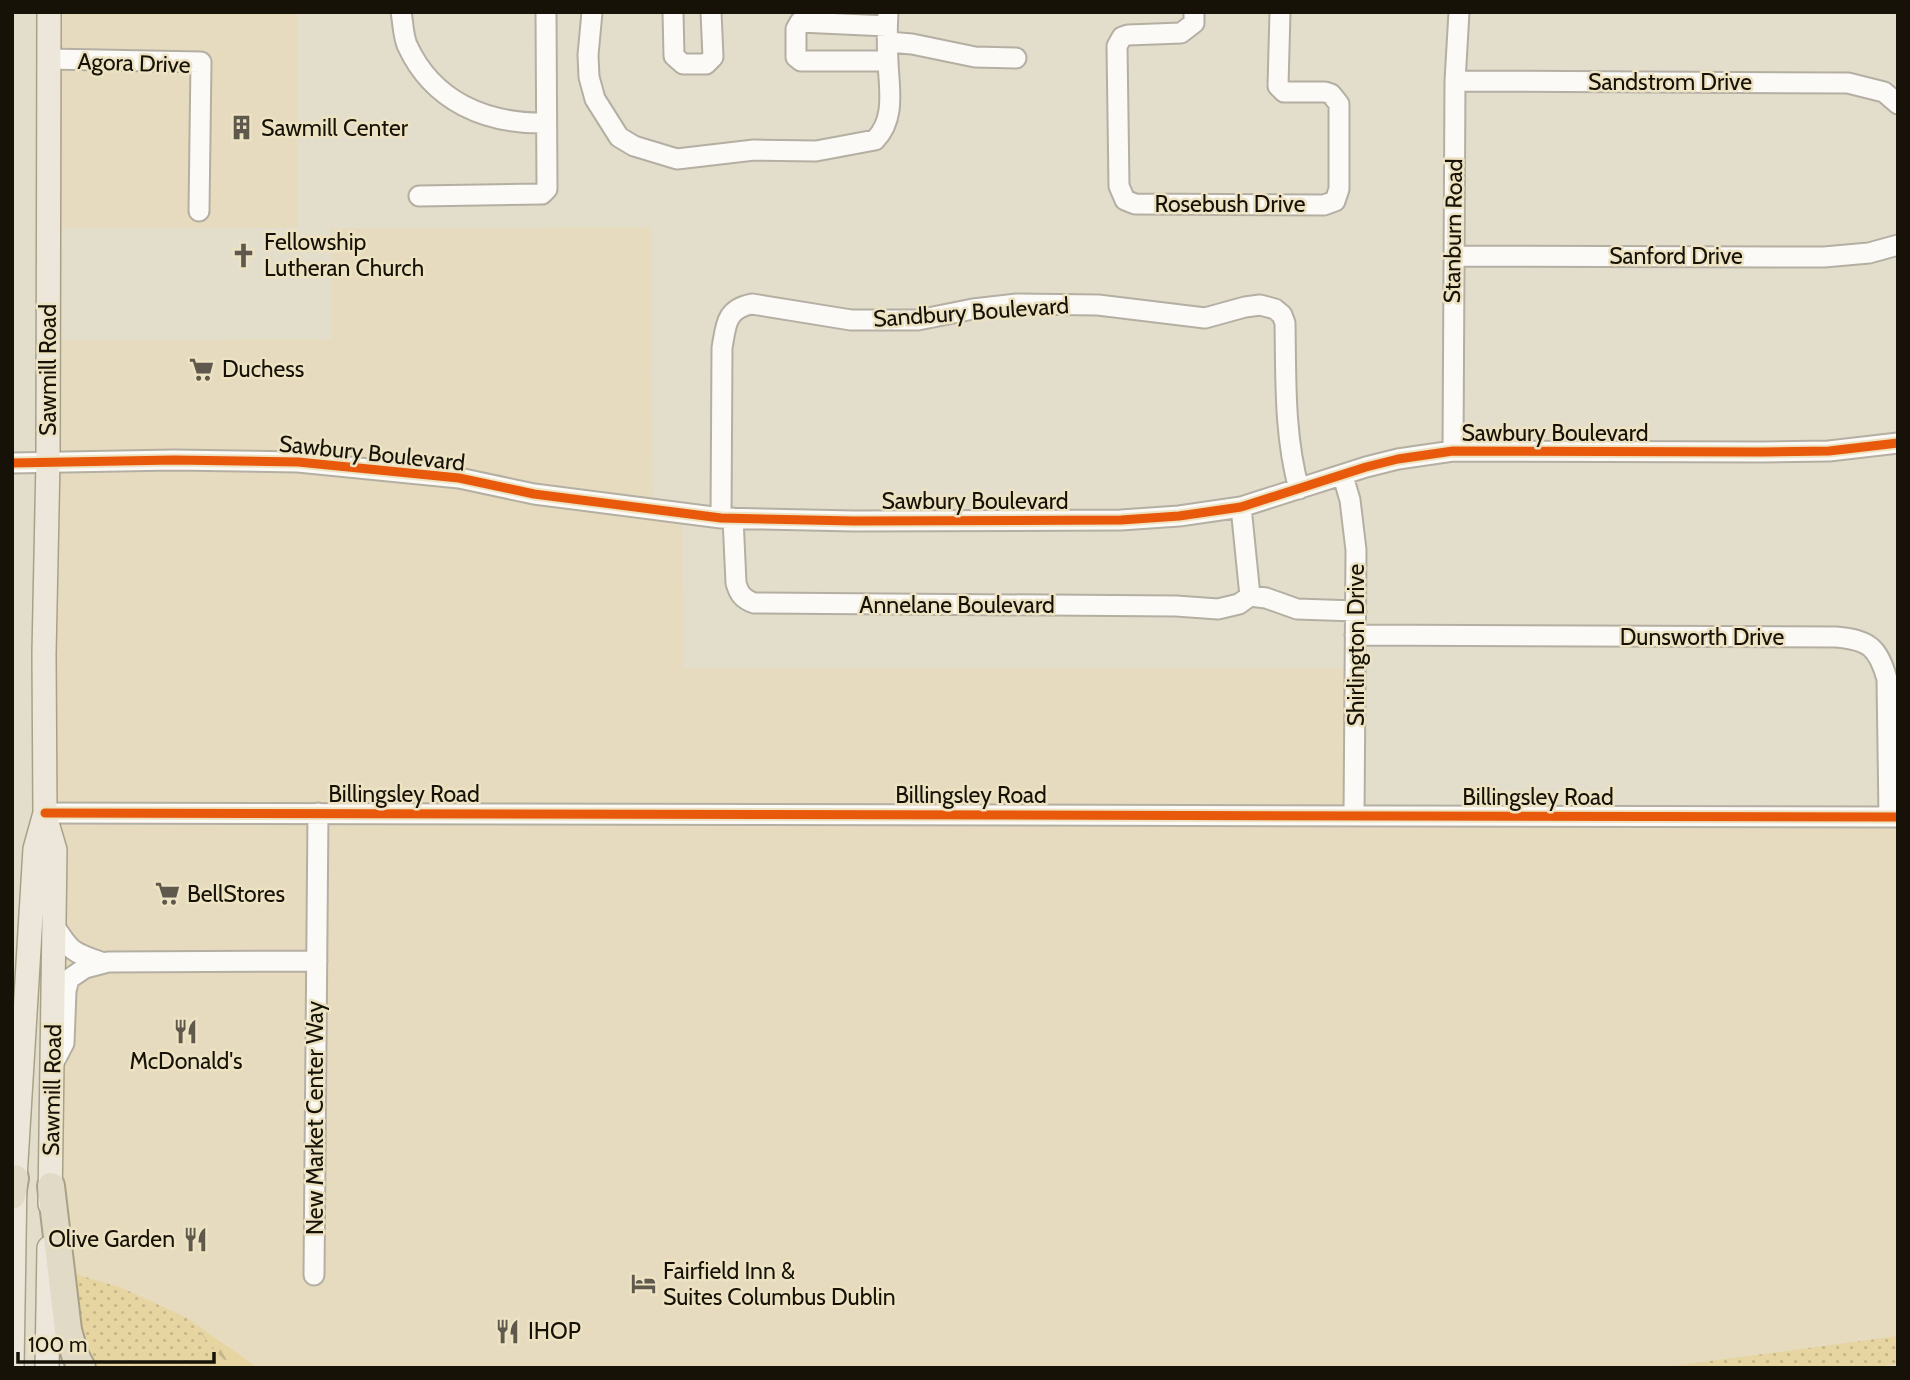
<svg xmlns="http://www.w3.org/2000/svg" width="1910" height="1380" font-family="Cabin,sans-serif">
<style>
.built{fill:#e6dbbe}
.grass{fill:url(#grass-dots)}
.forest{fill:url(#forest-firs)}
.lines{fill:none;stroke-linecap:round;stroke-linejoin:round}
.minor-casing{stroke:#b4afa2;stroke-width:23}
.major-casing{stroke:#a9a186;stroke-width:26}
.highway-casing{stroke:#a9a186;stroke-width:30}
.minor{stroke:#fbfaf7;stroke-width:19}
.major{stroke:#ece7da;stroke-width:23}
.highway{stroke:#e0dac7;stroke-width:26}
.cycleway-casing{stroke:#ede2c2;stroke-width:13}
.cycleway{stroke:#e8590c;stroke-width:9}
.labels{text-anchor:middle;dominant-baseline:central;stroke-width:5;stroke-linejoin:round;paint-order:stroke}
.street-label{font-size:23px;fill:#161207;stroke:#ede2c2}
.poi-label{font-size:23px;fill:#161207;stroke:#ede2c2;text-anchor:start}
</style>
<defs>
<pattern id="grass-dots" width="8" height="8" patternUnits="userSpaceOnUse" patternTransform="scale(1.75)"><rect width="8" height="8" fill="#e6d4a1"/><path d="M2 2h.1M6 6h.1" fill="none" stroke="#c5b589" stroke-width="1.8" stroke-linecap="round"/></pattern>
<pattern id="forest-firs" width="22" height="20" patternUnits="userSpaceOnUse" patternTransform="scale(1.75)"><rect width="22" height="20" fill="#e6d4a1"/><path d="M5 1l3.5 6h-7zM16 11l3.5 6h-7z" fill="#c5b589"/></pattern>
</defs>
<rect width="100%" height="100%" fill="#e3ddcc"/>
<path class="built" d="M49 12H297V228H49Z
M651 227 653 509 682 513 684 668H1355L1354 815 1898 817V1336L1657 1368H258L187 1318 122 1288 69 1272 51 1186 48 340 332 339 331 228Z"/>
<path class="grass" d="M69 1272 122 1288 187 1318 227 1363 234 1368H92L77 1341Z
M1898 1336V1364L1867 1368H1657Z"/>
<path class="forest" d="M187 1318 258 1368H234L227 1363Z"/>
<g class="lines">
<defs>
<path id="minor" d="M401 12C403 22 403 35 407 45 433 102 486 124 546 123
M592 12 588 55 589 77 595 99 619 137 634 146 677 159 754 150 816 151 875 140C896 119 889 88 888 62 887 45 887 29 888 12
M673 12 674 56 683 64H706L713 57 711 12
M1194 12V23L1181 33 1128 35 1122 37 1117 46 1119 186 1125 200 1135 204 1324 205 1335 201 1339 189V104L1331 94 1325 92H1284L1278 86 1280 12
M887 26 800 22 796 29V57L801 61H888
M888 42 912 44 975 57 1016 58
M49 59 201 62 199 211
M1455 81 1848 83 1884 92 1898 104
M419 196 542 194 547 189 546 12
M1454 256 1824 257 1869 253 1898 245
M1453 451 1455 81 1459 12
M12 463 174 460 298 462 459 478 534 494 721 518 854 521 1121 520 1179 516 1241 507 1366 467 1398 459 1453 451 1763 452 1829 451 1898 443
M1343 476 1350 500 1356 550 1354 816
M1241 507 1250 596
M721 518 722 348C726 326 725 309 752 304L851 320H918L973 309 1017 304 1098 305 1205 318 1245 307 1260 305 1275 309 1282 315 1285 323C1286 378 1284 435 1299 489
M733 518 736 583C739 594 743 599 754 603L1176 606 1218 609 1239 604 1250 596 1266 598 1297 609 1356 611
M1355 635 1836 637C1869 640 1878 647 1887 679L1889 817
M45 813 1898 817
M54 925C70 951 72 952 101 962
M52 1066 64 1043 66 991 69 979 85 968 108 962 317 961
M314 1275 318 813"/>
<path id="major" d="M45 816 55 850 50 1204
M12 1368 15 1178 35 849 45 813 44 654 48 461 49 12
M47 1368 49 1248"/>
<path id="highway" d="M51 1186 68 1330 75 1355 82 1368
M12 1196 15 1178"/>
</defs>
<use href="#minor" class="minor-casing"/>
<use href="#major" class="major-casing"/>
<use href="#highway" class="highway-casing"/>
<use href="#minor" class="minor"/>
<use href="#major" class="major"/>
<use href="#highway" class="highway"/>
<defs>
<path id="cycleway" d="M12 463 174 460 298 462 459 478 534 494 721 518 854 521 1121 520 1179 516 1241 507 1366 467 1398 459 1453 451 1763 452 1829 451 1898 443
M45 813 1898 817"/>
</defs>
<use href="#cycleway" class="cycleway-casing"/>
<use href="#cycleway" class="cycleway"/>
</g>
<defs>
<symbol id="building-bare" viewBox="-9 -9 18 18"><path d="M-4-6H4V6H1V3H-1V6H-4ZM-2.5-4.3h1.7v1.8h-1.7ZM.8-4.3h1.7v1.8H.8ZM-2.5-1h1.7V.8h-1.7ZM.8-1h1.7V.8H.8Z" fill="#5e594c" stroke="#ede2c2" stroke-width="2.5" paint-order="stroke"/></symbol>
<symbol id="church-bare" viewBox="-9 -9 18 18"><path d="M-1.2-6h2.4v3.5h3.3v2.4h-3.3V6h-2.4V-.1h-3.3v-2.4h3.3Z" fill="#5e594c" stroke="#ede2c2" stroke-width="2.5" paint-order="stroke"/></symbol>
<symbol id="supermarket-bare" viewBox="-9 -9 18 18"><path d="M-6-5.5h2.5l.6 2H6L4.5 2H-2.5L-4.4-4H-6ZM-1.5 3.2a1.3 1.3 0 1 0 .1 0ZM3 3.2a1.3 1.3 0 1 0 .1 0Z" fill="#5e594c" stroke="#ede2c2" stroke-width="2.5" paint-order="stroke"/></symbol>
<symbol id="restaurant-bare" viewBox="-9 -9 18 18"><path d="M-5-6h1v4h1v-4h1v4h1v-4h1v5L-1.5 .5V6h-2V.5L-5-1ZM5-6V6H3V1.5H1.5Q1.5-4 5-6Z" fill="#5e594c" stroke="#ede2c2" stroke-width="2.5" paint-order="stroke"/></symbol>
<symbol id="hotel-bare" viewBox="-9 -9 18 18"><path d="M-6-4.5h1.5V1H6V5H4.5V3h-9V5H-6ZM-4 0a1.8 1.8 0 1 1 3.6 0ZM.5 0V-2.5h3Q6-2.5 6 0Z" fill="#5e594c" stroke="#ede2c2" stroke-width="2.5" paint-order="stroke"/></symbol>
</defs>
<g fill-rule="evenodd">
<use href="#building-bare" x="224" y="110" width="35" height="35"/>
<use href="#church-bare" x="226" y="238" width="35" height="35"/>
<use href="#supermarket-bare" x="184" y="352" width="35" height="35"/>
<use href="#supermarket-bare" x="150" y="876" width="35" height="35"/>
<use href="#restaurant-bare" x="168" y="1014" width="35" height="35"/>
<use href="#restaurant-bare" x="178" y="1222" width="35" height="35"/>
<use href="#hotel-bare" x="626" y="1266" width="35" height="35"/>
<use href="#restaurant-bare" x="490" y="1314" width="35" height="35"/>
</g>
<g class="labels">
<g class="street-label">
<text transform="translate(134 63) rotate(2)">Agora Drive</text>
<text x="1670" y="82">Sandstrom Drive</text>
<text x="1230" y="204">Rosebush Drive</text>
<text transform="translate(1453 231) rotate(-89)">Stanburn Road</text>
<text x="1676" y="256">Sanford Drive</text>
<text transform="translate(971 312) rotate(-4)">Sandbury Boulevard</text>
<text transform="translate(48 370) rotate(-90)">Sawmill Road</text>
<text x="1555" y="433">Sawbury Boulevard</text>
<text transform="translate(372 453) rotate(6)">Sawbury Boulevard</text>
<text x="975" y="501">Sawbury Boulevard</text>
<text x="957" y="605">Annelane Boulevard</text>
<text x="1702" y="637">Dunsworth Drive</text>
<text transform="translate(1356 645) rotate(-90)">Shirlington Drive</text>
<text x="404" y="794">Billingsley Road</text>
<text x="971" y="795">Billingsley Road</text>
<text x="1538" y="797">Billingsley Road</text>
<text transform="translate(52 1090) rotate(-89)">Sawmill Road</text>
<text transform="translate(315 1118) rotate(-90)">New Market Center Way</text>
</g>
<g class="poi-label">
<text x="261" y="128">Sawmill Center</text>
<text x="264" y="242">Fellowship<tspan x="264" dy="26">Lutheran Church</tspan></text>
<text x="222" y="369">Duchess</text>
<text x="187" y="894">BellStores</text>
<text x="186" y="1061" text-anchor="middle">McDonald's</text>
<text x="175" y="1239" text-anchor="end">Olive Garden</text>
<text x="663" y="1271">Fairfield Inn &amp;<tspan x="663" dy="26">Suites Columbus Dublin</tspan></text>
<text x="528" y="1331">IHOP</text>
</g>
</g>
<rect width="1910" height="1380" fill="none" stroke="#161207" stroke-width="28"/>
<path d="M18 1352v10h196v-10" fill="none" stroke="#161207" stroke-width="3.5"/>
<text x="28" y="1352" font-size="21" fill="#161207" stroke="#ede2c2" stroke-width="5" paint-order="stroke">100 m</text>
</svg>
